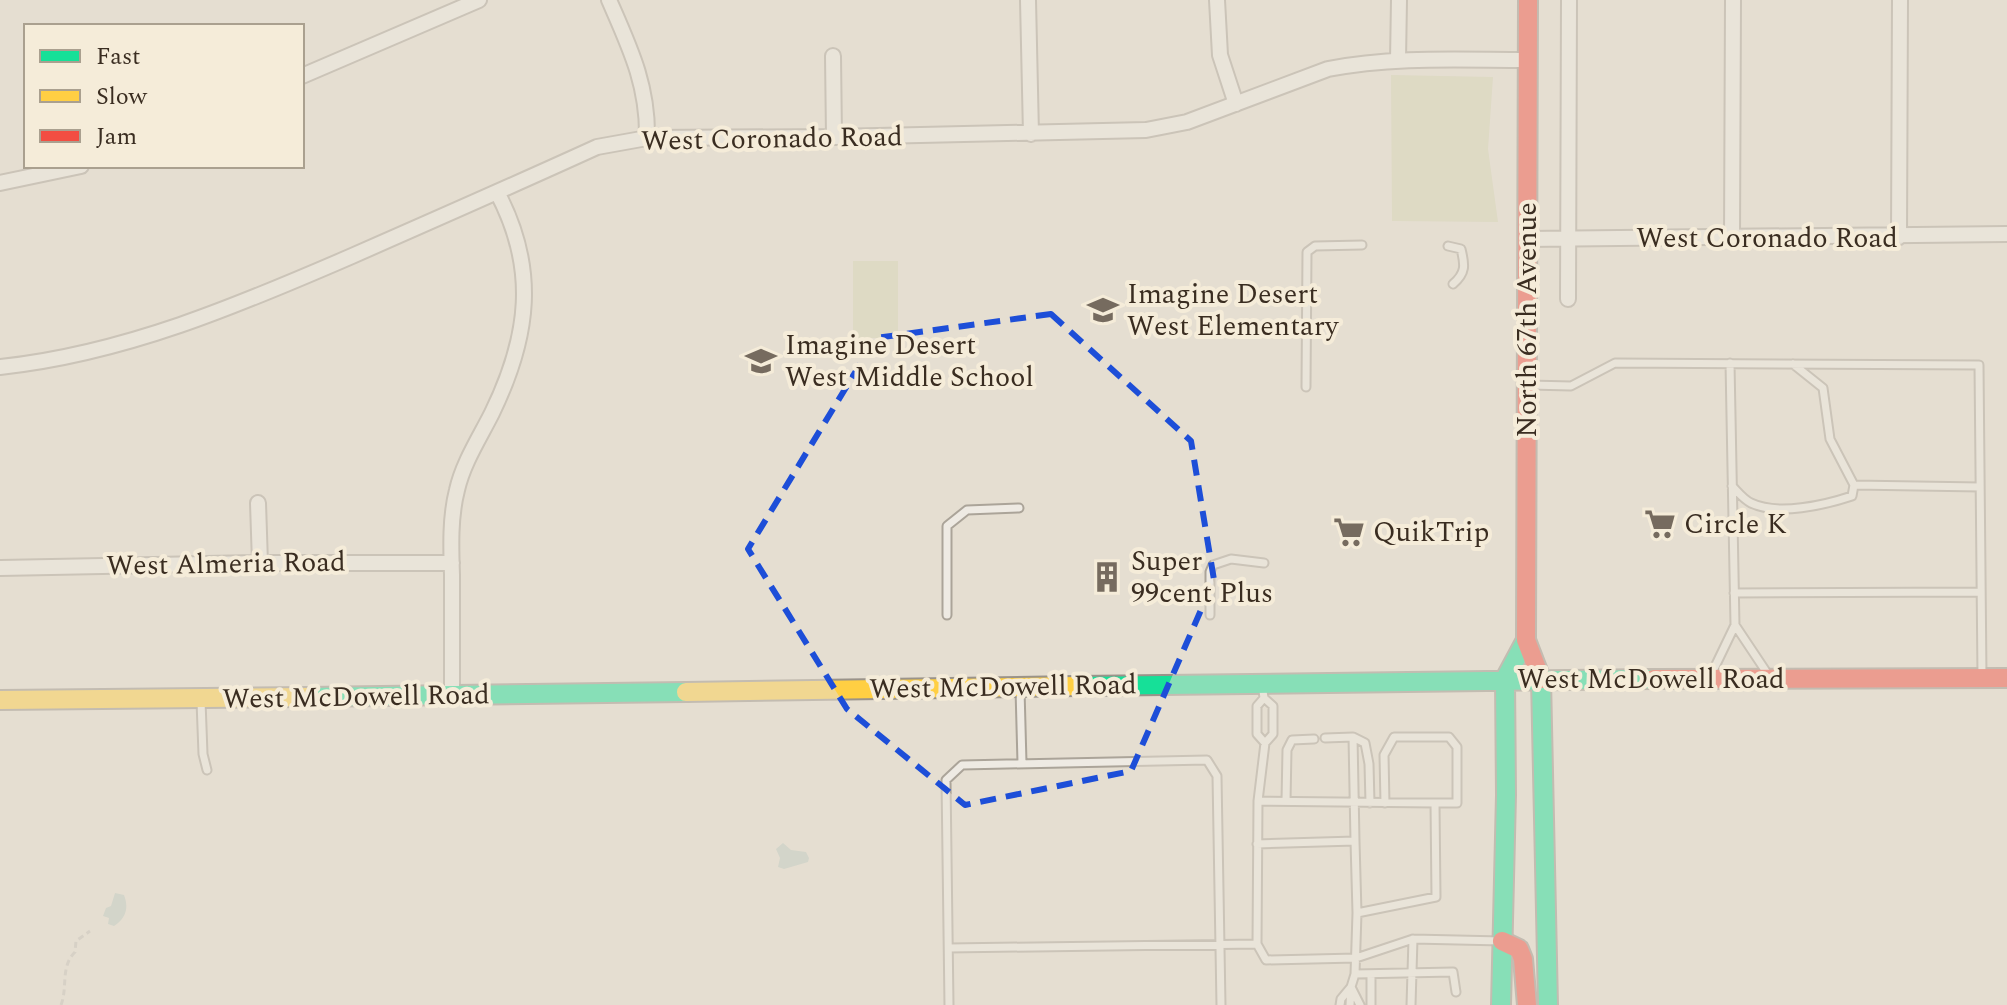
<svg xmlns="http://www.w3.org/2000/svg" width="2007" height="1005" font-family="Spectral,serif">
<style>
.green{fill:#d4d4b4}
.water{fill:#bccac1}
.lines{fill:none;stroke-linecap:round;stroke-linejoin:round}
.lane-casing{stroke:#aba499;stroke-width:11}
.street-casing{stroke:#aba499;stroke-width:18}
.fast-casing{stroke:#9a938a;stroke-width:22}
.slow-casing{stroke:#9a938a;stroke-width:22}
.jam-casing{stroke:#9a938a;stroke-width:22}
.path{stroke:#c6c1b9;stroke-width:3;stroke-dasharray:6 4;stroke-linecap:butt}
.lane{stroke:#eeeae3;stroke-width:7}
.street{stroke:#eeeae3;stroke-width:14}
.fast{stroke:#16e098;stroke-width:18}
.slow{stroke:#ffcf43;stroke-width:18}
.jam{stroke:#f24e42;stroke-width:18}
.marked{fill:none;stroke:#1d4ed8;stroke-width:6;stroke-dasharray:16 10;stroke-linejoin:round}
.labels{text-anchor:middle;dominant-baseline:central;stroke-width:8;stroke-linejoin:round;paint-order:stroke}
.street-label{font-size:28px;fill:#3a2d21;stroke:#f5ecd9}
.poi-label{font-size:28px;fill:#3a2d21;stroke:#f5ecd9;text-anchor:start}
</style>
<rect width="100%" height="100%" fill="#e5ded1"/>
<path class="green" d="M1391 75 1493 77 1488 149 1498 222 1392 221Z
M853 261H898V338H853Z"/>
<path class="water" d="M783 843 791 850 806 852 809 858 808 862 784 869 778 867 780 858 776 849Z
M115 893 124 895C129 908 126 918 114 926L108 924 109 918 103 916 106 908 111 906Z"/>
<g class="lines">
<defs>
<path id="lane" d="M1448 246 1461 249C1465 265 1466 273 1453 284
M1730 363 1735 625
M1529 385 1571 386 1615 363 1979 365 1982 676
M1306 387 1307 252 1315 246 1362 245
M1854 485 1980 487
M1732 486C1738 492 1743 499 1751 503 1778 516 1825 505 1852 496L1854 485 1830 439 1823 388 1793 364
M1734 593 1981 592
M947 615V526L967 510 1019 508
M1210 615V572L1213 565 1231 559 1264 563
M1710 677 1735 625 1767 673
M1262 684 1264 698 1273 706V734L1265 743 1257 734V706L1264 698
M1020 689 1022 763
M201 701 203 754 207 770
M1353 737 1355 841
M1325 738 1353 737 1365 743 1369 764 1370 803
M1286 801 1287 750 1292 740 1314 739
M1385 803 1384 755 1394 737H1449L1457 747V803H1435
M1257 844 1355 841 1357 913 1436 897 1435 803 1258 801
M1257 944 1266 960 1356 958 1413 939 1502 941
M949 948 1257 944 1258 801 1265 743
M1355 974 1453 972 1456 992
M949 1005 946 780 962 765 1207 760 1217 776 1221 1005
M1340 1005 1341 999 1351 987 1360 1005
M1350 1005 1351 987 1355 974 1357 913
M1371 1005V974
M1411 1005 1413 939"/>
<path id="street" d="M609 0C630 48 648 85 647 138
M1028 0 1031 134
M1217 0 1220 55 1236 104
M833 56 834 137
M1398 60 1399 0
M302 76 479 0
M0 183 81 166
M1899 237 1900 0
M1527 239 2007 234
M1732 239 1733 0
M1568 299 1569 0
M0 367C124 354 239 305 352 256 434 220 516 184 597 147L647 138 834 137 1146 130 1187 122 1328 69C1394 56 1461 60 1528 60
M258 503 260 563
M0 568 260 563H452
M452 696C452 656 452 615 452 575 451 547 450 517 457 490 463 463 480 437 492 413 529 337 538 269 497 192"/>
<path id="fast" d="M1541 679 1548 1005
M1077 686 1653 679
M308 697 686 692
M1501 1005 1506 795 1505 679 1526 640"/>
<path id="slow" d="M686 692 1077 686
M0 700 308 697"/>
<path id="jam" d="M1528 0 1526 640 1541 679
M1653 679 2007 678
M1502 941 1519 949 1523 959 1527 1005"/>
</defs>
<use href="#lane" class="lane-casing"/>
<use href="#street" class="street-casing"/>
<use href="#fast" class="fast-casing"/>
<use href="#slow" class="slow-casing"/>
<use href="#jam" class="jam-casing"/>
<path class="path" d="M61 1005C68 987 60 967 75 952L76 941 90 931"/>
<use href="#lane" class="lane"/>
<use href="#street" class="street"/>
<use href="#fast" class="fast"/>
<use href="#slow" class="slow"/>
<use href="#jam" class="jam"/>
</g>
<path d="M0 0H2007V1005H0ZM1051 314 1191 441 1214 580 1131 771 965 805 847 709 748 549 876 338Z" fill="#e5ded1" fill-opacity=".55" fill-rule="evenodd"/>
<path class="marked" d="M1051 314 1191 441 1214 580 1131 771 965 805 847 709 748 549 876 338Z"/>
<defs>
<symbol id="school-bare" viewBox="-9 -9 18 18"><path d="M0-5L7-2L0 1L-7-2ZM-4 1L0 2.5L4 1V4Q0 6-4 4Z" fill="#766b5f" stroke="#f5ecd9" stroke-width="2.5" paint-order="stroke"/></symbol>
<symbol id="supermarket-bare" viewBox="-9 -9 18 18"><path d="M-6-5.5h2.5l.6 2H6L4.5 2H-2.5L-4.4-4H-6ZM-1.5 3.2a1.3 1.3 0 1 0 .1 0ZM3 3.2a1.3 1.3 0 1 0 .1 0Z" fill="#766b5f" stroke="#f5ecd9" stroke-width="2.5" paint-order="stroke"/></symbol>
<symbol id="building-bare" viewBox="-9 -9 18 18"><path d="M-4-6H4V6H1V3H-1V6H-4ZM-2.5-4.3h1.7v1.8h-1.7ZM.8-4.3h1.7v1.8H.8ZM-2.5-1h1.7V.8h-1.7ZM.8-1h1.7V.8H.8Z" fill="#766b5f" stroke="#f5ecd9" stroke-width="2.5" paint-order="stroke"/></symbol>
</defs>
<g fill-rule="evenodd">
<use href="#school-bare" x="1081" y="288" width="44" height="44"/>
<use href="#school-bare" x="739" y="339" width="44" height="44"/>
<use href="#supermarket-bare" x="1638" y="502" width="44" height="44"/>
<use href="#supermarket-bare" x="1327" y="510" width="44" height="44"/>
<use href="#building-bare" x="1085" y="555" width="44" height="44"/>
</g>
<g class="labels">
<g class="street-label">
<text transform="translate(772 139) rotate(-1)">West Coronado Road</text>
<text x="1767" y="238">West Coronado Road</text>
<text transform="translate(1527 320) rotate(-90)">North 67th Avenue</text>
<text transform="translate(226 564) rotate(-1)">West Almeria Road</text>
<text x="1651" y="679">West McDowell Road</text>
<text transform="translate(1003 687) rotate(-1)">West McDowell Road</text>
<text transform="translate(356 697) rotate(-1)">West McDowell Road</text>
</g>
<g class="poi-label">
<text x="1127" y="294">Imagine Desert<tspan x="1127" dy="32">West Elementary</tspan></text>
<text x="785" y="345">Imagine Desert<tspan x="785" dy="32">West Middle School</tspan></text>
<text x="1684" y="524">Circle K</text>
<text x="1373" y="532">QuikTrip</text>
<text x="1131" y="561">Super<tspan x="1131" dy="32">99cent Plus</tspan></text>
</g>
</g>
<rect x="24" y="24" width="280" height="144" fill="#f5ecd9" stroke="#aaa08f" stroke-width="2"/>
<rect x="40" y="50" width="40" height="12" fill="#16e098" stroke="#aaa08f" stroke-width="2"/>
<text x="96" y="64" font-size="24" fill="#3a2d21">Fast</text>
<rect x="40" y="90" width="40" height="12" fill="#ffcf43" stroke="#aaa08f" stroke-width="2"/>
<text x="96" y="104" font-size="24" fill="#3a2d21">Slow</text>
<rect x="40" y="130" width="40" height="12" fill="#f24e42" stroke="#aaa08f" stroke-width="2"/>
<text x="96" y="144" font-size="24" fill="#3a2d21">Jam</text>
</svg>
